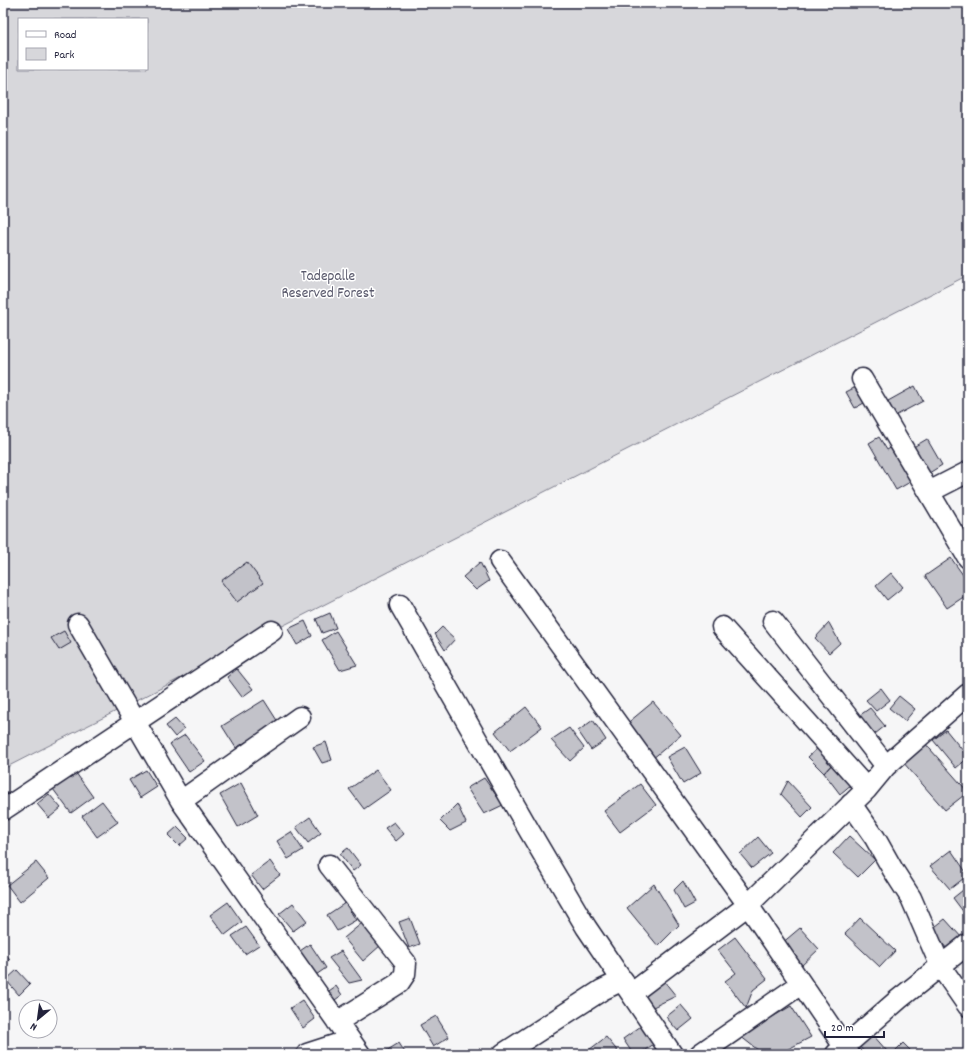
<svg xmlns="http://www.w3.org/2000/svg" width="971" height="1057" font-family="Dekko,sans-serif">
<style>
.green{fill:#d7d7db;stroke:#7c7c8b;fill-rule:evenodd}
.building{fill:#c2c2c9;stroke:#22223b}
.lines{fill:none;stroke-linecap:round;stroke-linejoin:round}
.street-casing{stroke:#22223b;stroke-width:23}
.street{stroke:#fff;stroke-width:20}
.labels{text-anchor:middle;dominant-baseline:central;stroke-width:3;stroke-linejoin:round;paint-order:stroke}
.park-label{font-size:15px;fill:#58586b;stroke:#fff}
</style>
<rect width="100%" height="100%" fill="#f6f6f7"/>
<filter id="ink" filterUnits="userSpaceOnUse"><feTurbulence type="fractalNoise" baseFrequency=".025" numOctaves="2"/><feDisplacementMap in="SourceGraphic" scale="8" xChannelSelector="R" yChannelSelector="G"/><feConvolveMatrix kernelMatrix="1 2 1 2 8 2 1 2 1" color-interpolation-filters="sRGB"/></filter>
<g filter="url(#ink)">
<path class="green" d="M3 3H968V275L3 769ZM19 19H147V69H19Z"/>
<path class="building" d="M968 350V361L963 354Z
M915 386 923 401 895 416 888 401Z
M856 387 864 403 855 408 846 392Z
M879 437 887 450 892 447 912 481 896 490 869 443Z
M927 439 942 465 926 475 910 449Z
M951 558 968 582V594L947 608 925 576Z
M247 562 263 583 237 602 221 581Z
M480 562 489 581 476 590 463 577Z
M891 573 903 587 887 600 876 586Z
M330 613 336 628 322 633 316 619Z
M305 621 312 636 297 645 288 629Z
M829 623 840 643 829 653 815 638Z
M442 627 455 639 445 650 435 634Z
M64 631 71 643 59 650 51 638Z
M336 631 357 665 340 670 322 640Z
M237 669 253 689 242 697 227 677Z
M881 688 890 700 876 711 866 700Z
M899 696 915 709 905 721 889 708Z
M264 700 278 722 236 748 222 726Z
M653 702 681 735 652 759 624 726Z
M526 707 542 727 510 751 495 732Z
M870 708 885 726 870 738 856 718Z
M175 719 184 729 175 737 166 726Z
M593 720 606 740 591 750 578 731Z
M569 728 584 748 570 761 551 740Z
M946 730 968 757V758L956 768 933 740Z
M185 735 205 761 189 772 170 744Z
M923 741 968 792 945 810 902 761Z
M326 742 332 760 322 763 313 747Z
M820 746 834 762 824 773 808 757Z
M685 747 701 773 683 784 667 757Z
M834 762 853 783 840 794 824 773Z
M146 770 157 787 140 798 129 780Z
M376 770 391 790 364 809 349 789Z
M76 773 93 797 71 813 53 789Z
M484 778 503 805 484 814 467 788Z
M788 781 812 807 802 817 781 794Z
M241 783 258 815 238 827 220 795Z
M640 784 656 805 620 832 604 811Z
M49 794 61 808 49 818 37 804Z
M102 801 118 822 97 837 82 816Z
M457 804 466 823 450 831 440 821Z
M310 817 321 833 308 843 296 827Z
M394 822 404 834 396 841 385 828Z
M177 827 188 838 179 846 168 835Z
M291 832 303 850 288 859 277 841Z
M849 836 875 860 858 877 833 853Z
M758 837 771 853 752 868 740 854Z
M348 848 361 865 353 871 340 854Z
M951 850 968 875 950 889 930 866Z
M270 861 280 875 262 889 251 875Z
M36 862 49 878 20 902 7 885Z
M683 881 695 903 684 909 674 890Z
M654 884 679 925 658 946 627 908Z
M968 886V918L953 898Z
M228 902 242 922 225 935 210 915Z
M293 903 307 921 293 931 279 914Z
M345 903 356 920 337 931 327 915Z
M410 918 420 944 409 948 399 922Z
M860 918 895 951 880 967 845 934Z
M945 919 962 938 948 950 931 930Z
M362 923 381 945 363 961 344 938Z
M246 927 259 945 245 954 232 936Z
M800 928 819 949 801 966 781 944Z
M735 937 767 979 753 990 746 1008 725 981 736 973 718 950Z
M310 944 326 968 313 977 297 953Z
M3 951 10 959 3 965Z
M341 951 362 980 349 983 329 958Z
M17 970 30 984 19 995 6 980Z
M664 981 676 996 653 1007 638 1003 642 995Z
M336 986 342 995 332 1002 326 993Z
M302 1000 315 1019 303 1028 290 1008Z
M681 1005 693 1019 678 1031 666 1017Z
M791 1006 811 1037 779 1054H763L740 1036Z
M436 1016 449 1037 433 1047 420 1025Z
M641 1026 654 1044 639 1054H633L623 1039Z
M872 1034 887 1051 883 1054H866L859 1046Z
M606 1037 620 1054H585V1053Z
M399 1043 406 1054H381Z
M903 1043 914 1054H892Z"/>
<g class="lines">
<defs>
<path id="street" d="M862 379 968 558
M929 492 968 472
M500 561 748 905 632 993
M400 605 530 832 586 927 672 1054
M773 621 886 766
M78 624 181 801 360 1054
M722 627 867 789
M181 801 300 717
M851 804 875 838 893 870 911 898 941 967 968 1006
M3 810 272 631
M329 865 406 963 405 974 399 983 337 1022
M307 1054 350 1040
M503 1054 602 990 623 980
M700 1054 801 984
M836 1054 899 999 968 944
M849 1054 748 905 867 789 886 766 968 694"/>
</defs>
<use href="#street" class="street-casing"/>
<use href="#street" class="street"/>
</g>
</g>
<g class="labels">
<g class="park-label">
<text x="328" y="277">Tadepalle<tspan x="328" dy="17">Reserved Forest</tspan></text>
</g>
</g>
<rect width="971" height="1057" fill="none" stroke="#fff" stroke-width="16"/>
<rect x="8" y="8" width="955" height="1041" fill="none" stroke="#22223b" stroke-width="1.5" filter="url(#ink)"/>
<rect x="18" y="18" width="130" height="52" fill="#ffffff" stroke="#a7a7b1"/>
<rect x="26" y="31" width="20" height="6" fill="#ffffff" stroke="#a7a7b1"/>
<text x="54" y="38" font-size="12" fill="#22223b">Road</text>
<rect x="26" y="48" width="20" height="12" fill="#d7d7db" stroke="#a7a7b1"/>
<text x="54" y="58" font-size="12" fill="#22223b">Park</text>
<g transform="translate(38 1019) rotate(209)"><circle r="19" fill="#ffffff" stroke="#a7a7b1"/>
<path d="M0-3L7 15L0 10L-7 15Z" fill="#22223b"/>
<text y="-6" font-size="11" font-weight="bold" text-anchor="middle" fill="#22223b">N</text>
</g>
<path d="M825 1031v6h59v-6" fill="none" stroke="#22223b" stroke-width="2"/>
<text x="831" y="1031" font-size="12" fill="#22223b" stroke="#ffffff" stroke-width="3" paint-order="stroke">20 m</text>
</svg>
